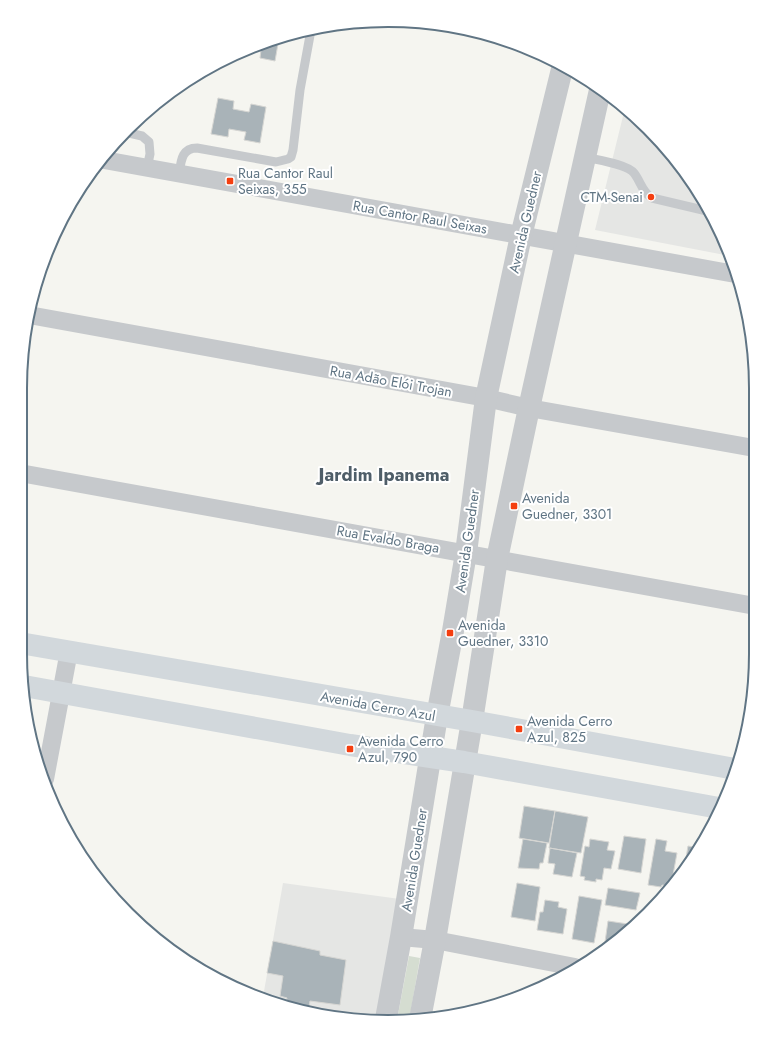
<svg xmlns="http://www.w3.org/2000/svg" width="776" height="1042" font-family="Jost,sans-serif">
<style>
.built{fill:#e5e6e4}
.green{fill:#d5ddd1}
.building{fill:#a9b3b8;stroke:#d6d6d3}
.lines{fill:none;stroke-linecap:round;stroke-linejoin:round}
.service{stroke:#c6c9cc;stroke-width:9}
.minor{stroke:#c6c9cc;stroke-width:18}
.tertiary{stroke:#c6c9cc;stroke-width:22}
.secondary{stroke:#d2d8dc;stroke-width:22}
.poi-dot{fill:#f43f11;stroke:#fff;stroke-width:1.5}
.labels{text-anchor:middle;dominant-baseline:central;stroke-width:4;stroke-linejoin:round;paint-order:stroke}
.poi-label{font-size:14px;fill:#607584;stroke:#fff;text-anchor:start}
.street-label{font-size:14px;fill:#607584;stroke:#fff}
.district-label{font-size:18px;font-weight:bold;fill:#4f5e69;stroke:#fff}
.rim{fill:none;stroke:#607584;stroke-width:2}
</style>
<rect width="100%" height="100%" fill="#f5f5f0"/>
<path class="built" d="M625 108 631 111 680 164 728 247 730 256 595 230Z
M283 883 407 900 386 1019 316 1015 263 997Z"/>
<path class="green" d="M409 956 420 958 409 1021 397 1020Z"/>
<path class="building" d="M279 38 275 61 260 58 261 50 251 48Z
M218 98 234 101 233 109 249 112 251 104 266 107 260 143 244 140 246 132 229 129 228 137 211 134Z
M524 806 555 811 549 843 519 838Z
M555 811 588 817 581 853 549 848Z
M624 836 646 839 641 873 618 869Z
M523 839 547 843 543 863H540L539 869 518 868Z
M590 839 609 842 607 850 615 851 611 869 604 868 602 880 596 879V882L584 880 585 877 580 876 585 846 589 847Z
M656 839 667 841 665 851 677 853 671 886 662 885 661 887 648 885Z
M688 846 700 848 684 870Z
M550 848 577 853 572 877 553 874 555 864 548 863Z
M517 883 540 887 535 921 511 917Z
M608 888 640 893 636 910 605 905Z
M579 896 602 900 594 943 572 939Z
M545 900 559 902 558 907 567 909 563 934 537 930 540 912H543Z
M608 921 628 924 627 932 614 944 605 942Z
M273 941 320 951V955L346 960 340 1005 310 1001 308 1012 286 1005 287 998 280 996 283 976 267 973Z"/>
<g class="lines">
<path class="service" d="M129 133 142 136 149 142 150 154 147 168
M585 157C597 160 627 164 634 173 641 182 642 192 652 198L707 211
M179 175C181 162 181 148 197 148L276 162 288 159 291 157 293 150 300 90 311 30"/>
<path class="minor" d="M104 160 735 274
M29 315 486 398 529 408 754 448
M20 473 755 606
M45 779 69 651
M401 937 435 940 575 967"/>
<path class="tertiary" d="M386 1019 401 937 437 716 453 631 466 553 486 398 521 236 563 65
M420 1019 435 940 472 721 497 559 529 408 600 90"/>
<path class="secondary" d="M20 643 472 721 735 769
M24 686 350 745 464 762 719 808"/>
</g>
<g class="poi-dot">
<rect x="226" y="177" width="8" height="8" rx="2"/>
<circle cx="651" cy="197" r="4"/>
<rect x="510" y="502" width="8" height="8" rx="2"/>
<rect x="446" y="629" width="8" height="8" rx="2"/>
<rect x="515" y="725" width="8" height="8" rx="2"/>
<rect x="346" y="745" width="8" height="8" rx="2"/>
</g>
<g class="labels">
<g class="poi-label">
<text x="238" y="173">Rua Cantor Raul<tspan x="238" dy="16">Seixas, 355</tspan></text>
<text x="643" y="197" text-anchor="end">CTM-Senai</text>
<text x="522" y="498">Avenida<tspan x="522" dy="16">Guedner, 3301</tspan></text>
<text x="458" y="625">Avenida<tspan x="458" dy="16">Guedner, 3310</tspan></text>
<text x="527" y="721">Avenida Cerro<tspan x="527" dy="16">Azul, 825</tspan></text>
<text x="358" y="741">Avenida Cerro<tspan x="358" dy="16">Azul, 790</tspan></text>
</g>
<g class="street-label">
<text transform="translate(420 217) rotate(10)">Rua Cantor Raul Seixas</text>
<text transform="translate(525 222) rotate(-77)">Avenida Guedner</text>
<text transform="translate(391 381) rotate(10)">Rua Adão Elói Trojan</text>
<text transform="translate(388 539) rotate(10)">Rua Evaldo Braga</text>
<text transform="translate(467 541) rotate(-82)">Avenida Guedner</text>
<text transform="translate(378 706) rotate(10)">Avenida Cerro Azul</text>
<text transform="translate(414 860) rotate(-81)">Avenida Guedner</text>
</g>
<g class="district-label">
<text x="384" y="475">Jardim Ipanema</text>
</g>
</g>
<path d="M0 0H776V1042H0ZM388 27H388A361 361 0 0 1 749 388V654A361 361 0 0 1 388 1015H388A361 361 0 0 1 27 654V388A361 361 0 0 1 388 27Z" fill="#fff" fill-rule="evenodd"/>
<path class="rim" d="M388 27H388A361 361 0 0 1 749 388V654A361 361 0 0 1 388 1015H388A361 361 0 0 1 27 654V388A361 361 0 0 1 388 27Z"/>
</svg>
